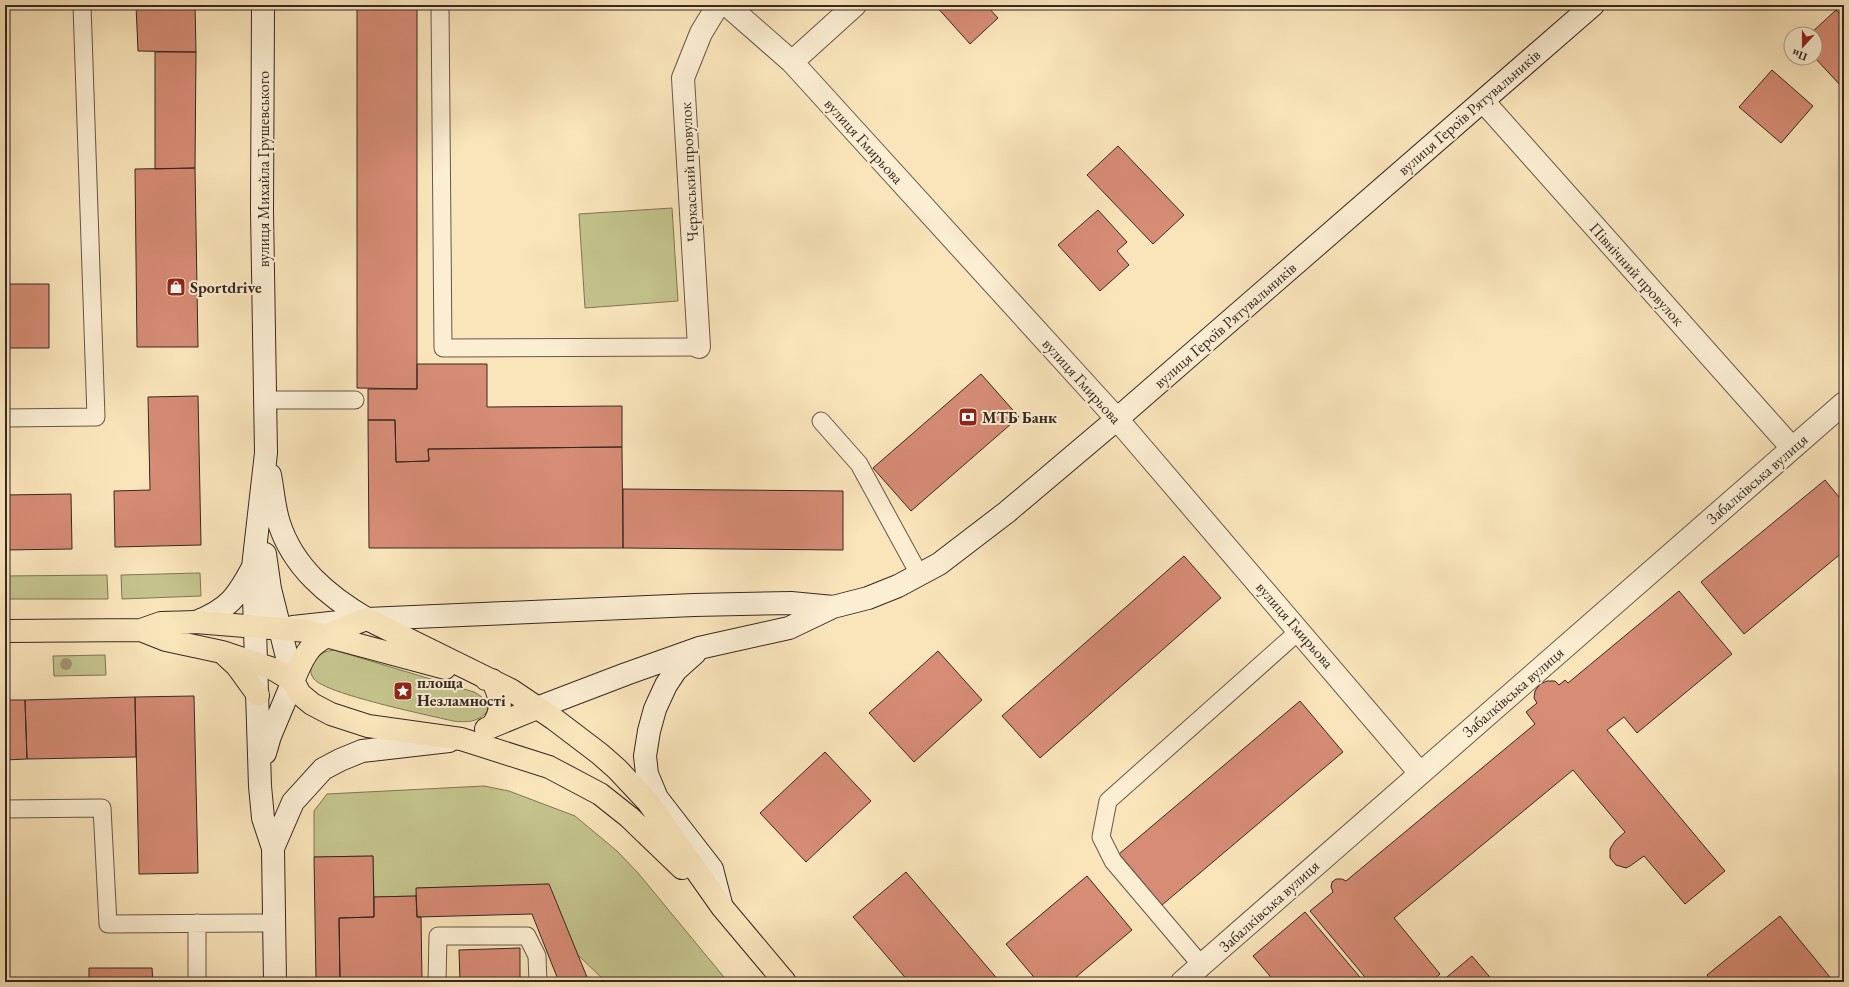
<svg xmlns="http://www.w3.org/2000/svg" width="1849" height="987" font-family="'EB Garamond',serif">
<style>
.green{fill:#c4c38c;stroke:#7d7657}
.building{fill:#d68c75;stroke:#362822}
.lines{fill:none;stroke-linecap:round;stroke-linejoin:round}
.lane-casing{stroke:#675748;stroke-width:19}
.street-casing{stroke:#675748;stroke-width:24}
.secondary-casing{stroke:#362822;stroke-width:24}
.primary-casing{stroke:#362822;stroke-width:24}
.lane{stroke:#fceed3;stroke-width:17}
.street{stroke:#fceed3;stroke-width:22}
.secondary{stroke:#fceed3;stroke-width:22}
.primary{stroke:#fae5bb;stroke-width:22}
.tree{fill:#a29275}
.labels{text-anchor:middle;dominant-baseline:central;stroke-width:4;stroke-linejoin:round;paint-order:stroke}
.street-label{font-size:16px;fill:#362822;stroke:#fceed3}
.poi-label{font-size:16px;font-weight:bold;fill:#362822;stroke:#fceed3;text-anchor:start}
</style>
<rect width="100%" height="100%" fill="#fae5bb"/>
<filter id="stains"><feTurbulence type="fractalNoise" baseFrequency=".005" numOctaves="4"/><feColorMatrix values="0 0 0 0 .2 0 0 0 0 .09 0 0 0 0 .02 0 0 0 .5 -.17"/></filter>
<radialGradient id="worn" r=".72"><stop offset=".6" stop-color="#630" stop-opacity="0"/><stop offset="1" stop-color="#630" stop-opacity=".3"/></radialGradient>
<path class="green" d="M672 208 678 301 585 308 579 214Z
M200 573 201 596 122 599 121 575Z
M107 575 108 599H5V576Z
M334 650 474 692C492 701 493 715 472 721 466 722 459 722 453 721 428 715 326 694 314 679 308 671 311 666 315 660 320 653 326 651 334 650Z
M105 655 106 675 54 676 53 656Z
M484 786 509 791 575 816 617 851 638 873 728 982H606L577 954 548 884 417 888 416 896 374 897 373 856 314 857V811L327 794Z"/>
<path class="building" d="M136 5H195L196 52 138 51Z
M357 5H417V389L357 388Z
M938 5H986L998 18 970 44 936 6Z
M1836 10 1844 19V83L1841 86 1815 58V34H1810Z
M155 52H196L195 168 155 169Z
M1772 70 1813 106 1781 143 1739 107Z
M1118 146 1184 215 1153 244 1087 175Z
M195 168 198 347H137L135 169Z
M1098 210 1127 242 1117 251 1129 265 1100 291 1058 245Z
M5 284H49V348H5Z
M417 364H487V407L622 406V447L428 449 429 461 396 462 395 420H368V389H417Z
M981 374 1019 417 911 511 873 468Z
M198 396 201 545 115 547 114 491 150 490 148 397Z
M368 420H395L396 462 429 461 428 449 622 447 623 548H369Z
M1825 480 1844 503V551L1744 634 1701 582Z
M623 489 843 491V550L623 548Z
M71 494 72 549 5 550V495Z
M1184 556 1221 598 1040 758 1002 716Z
M1679 591 1732 654 1637 733 1624 717 1607 730 1725 871 1685 904 1644 856 1630 866 1626 868 1616 865 1610 858V849L1615 841 1625 832 1573 770 1394 918 1440 974 1431 982H1369L1310 911 1333 892 1331 887 1332 882 1336 879H1342L1346 881 1535 724 1526 712 1537 703 1534 698 1535 691 1540 684 1547 681H1555L1559 685 1565 680 1568 683Z
M938 651 982 700 914 762 869 713Z
M194 696 198 873 139 874 135 697Z
M135 697 136 757 27 759 25 700Z
M5 700H25L27 759 5 760Z
M1300 701 1343 752 1162 905 1119 854Z
M825 752 871 801 806 862 760 813Z
M373 856 374 917 339 918 340 982H316L314 857Z
M906 872 1000 982H909L853 917Z
M1087 876 1132 930 1070 982H1038L1006 944Z
M549 884 589 982H559L532 914 417 917 416 888Z
M416 896 417 917H421L422 982H340L339 918 374 917V897Z
M1305 912 1364 982H1275L1253 956Z
M1780 916 1834 982H1712L1707 975Z
M520 948V982H460L459 950Z
M1472 956 1494 982H1441Z
M89 968H152L153 982H89Z"/>
<g class="lines">
<defs>
<path id="lane" d="M440 5 443 348 699 347
M266 400H355
M5 418 96 417 82 5
M821 421 859 464 919 574
M5 809 102 808 108 924 274 923
M197 923V982
M1202 966 1113 861 1101 837 1108 801 1300 630
M437 982 438 936H527L537 956 538 982"/>
<path id="street" d="M727 5 792 62 1117 419 1420 773
M792 62 855 5
M1483 101 1792 448
M699 347 683 78 701 33 718 5
M1182 982 1844 403"/>
<path id="secondary" d="M263 5 262 211 266 453 253 567 260 786 263 818 273 848 275 982
M270 475C273 490 274 508 279 523 293 567 328 596 367 619
M265 554 270 589 293 681 270 736 265 753
M196 622C229 609 237 597 253 567
M293 627 367 619 694 605 791 603 833 607
M695 653 676 670 666 685 655 709 649 731 645 756 647 774 657 798 712 869 721 904
M537 708 626 674 699 648 789 628 833 607 868 598 898 586 939 564 1007 512 1117 419 1593 5
M273 848 293 802 323 769 340 760 362 751 449 741"/>
<path id="primary" d="M141 630 166 640 222 652 273 669 293 681 300 694 312 704 331 714 368 726 461 739 549 767 600 794 629 817 682 868
M5 631 141 630 161 623 196 622 307 631 445 668
M224 654 237 666 258 695
M486 679 492 680C501 697 504 712 491 727
M293 681C298 670 302 659 309 650 320 636 350 625 367 619L511 690 554 719 600 754 617 769 648 802 722 907 785 982
M486 729 537 708"/>
</defs>
<use href="#lane" class="lane-casing"/>
<use href="#street" class="street-casing"/>
<use href="#secondary" class="secondary-casing"/>
<use href="#primary" class="primary-casing"/>
<use href="#lane" class="lane"/>
<use href="#street" class="street"/>
<use href="#secondary" class="secondary"/>
<use href="#primary" class="primary"/>
</g>
<circle class="tree" cx="66" cy="664" r="6"/>
<defs>
<symbol id="shop-square" viewBox="-11 -11 22 22"><rect x="-9" y="-9" width="18" height="18" rx="4" fill="#8f2418" stroke="#fceed3"/><path d="M-5-2.5h2.3a2.7 3.5 0 0 1 5.4 0H5L5.5 6h-11ZM-1.5-2.5h3a1.5 2.3 0 0 0-3 0Z" fill="#fff"/></symbol>
<symbol id="bank-square" viewBox="-11 -11 22 22"><rect x="-9" y="-9" width="18" height="18" rx="4" fill="#8f2418" stroke="#fceed3"/><path d="M-6-4H6V4H-6ZM0-2.3a2.3 2.3 0 1 0 0 4.6a2.3 2.3 0 1 0 0-4.6Z" fill="#fff"/></symbol>
<symbol id="sight-square" viewBox="-11 -11 22 22"><rect x="-9" y="-9" width="18" height="18" rx="4" fill="#8f2418" stroke="#fceed3"/><path d="M0-6L1.8-2.2L6-1.7L2.9 1.2L3.7 5.4L0 3.3L-3.7 5.4L-2.9 1.2L-6-1.7L-1.8-2.2Z" fill="#fff"/></symbol>
</defs>
<g fill-rule="evenodd">
<use href="#shop-square" x="165" y="276" width="22" height="22"/>
<use href="#bank-square" x="957" y="406" width="22" height="22"/>
<use href="#sight-square" x="392" y="680" width="22" height="22"/>
</g>
<g class="labels">
<g class="street-label">
<text transform="translate(1469 112) rotate(-41)">вулиця Героїв Рятувальників</text>
<text transform="translate(864 141) rotate(48)">вулиця Гмирьова</text>
<text transform="translate(263 169) rotate(-90)">вулиця Михайла Грушевського</text>
<text transform="translate(689 172) rotate(-93)">Черкаський провулок</text>
<text transform="translate(1637 274) rotate(48)">Північний провулок</text>
<text transform="translate(1225 325) rotate(-41)">вулиця Героїв Рятувальників</text>
<text transform="translate(1082 381) rotate(48)">вулиця Гмирьова</text>
<text transform="translate(1757 479) rotate(-41)">Забалківська вулиця</text>
<text transform="translate(1295 625) rotate(49)">вулиця Гмирьова</text>
<text transform="translate(1513 692) rotate(-41)">Забалківська вулиця</text>
<text transform="translate(1269 906) rotate(-42)">Забалківська вулиця</text>
</g>
<g class="poi-label">
<text x="190" y="287">Sportdrive</text>
<text x="982" y="417">МТБ Банк</text>
<text x="417" y="682">площа<tspan x="417" dy="18">Незламності</tspan></text>
</g>
</g>
<rect width="1849" height="987" fill="none" stroke="#fae5bb" stroke-width="20"/>
<rect x="6" y="6" width="1837" height="975" fill="none" stroke="#362822" stroke-width="2"/>
<rect x="10" y="10" width="1829" height="967" fill="none" stroke="#362822"/>
<g transform="translate(1803 46) rotate(201)"><circle r="19" fill="#fceed3" stroke="#ad9f8c"/>
<path d="M0-3L7 15L0 10L-7 15Z" fill="#8f2418"/>
<text y="-6" font-size="11" font-weight="bold" text-anchor="middle" fill="#362822">Пн</text>
</g>
<rect width="100%" height="100%" filter="url(#stains)"/>
<rect width="100%" height="100%" fill="url(#worn)"/>
</svg>
